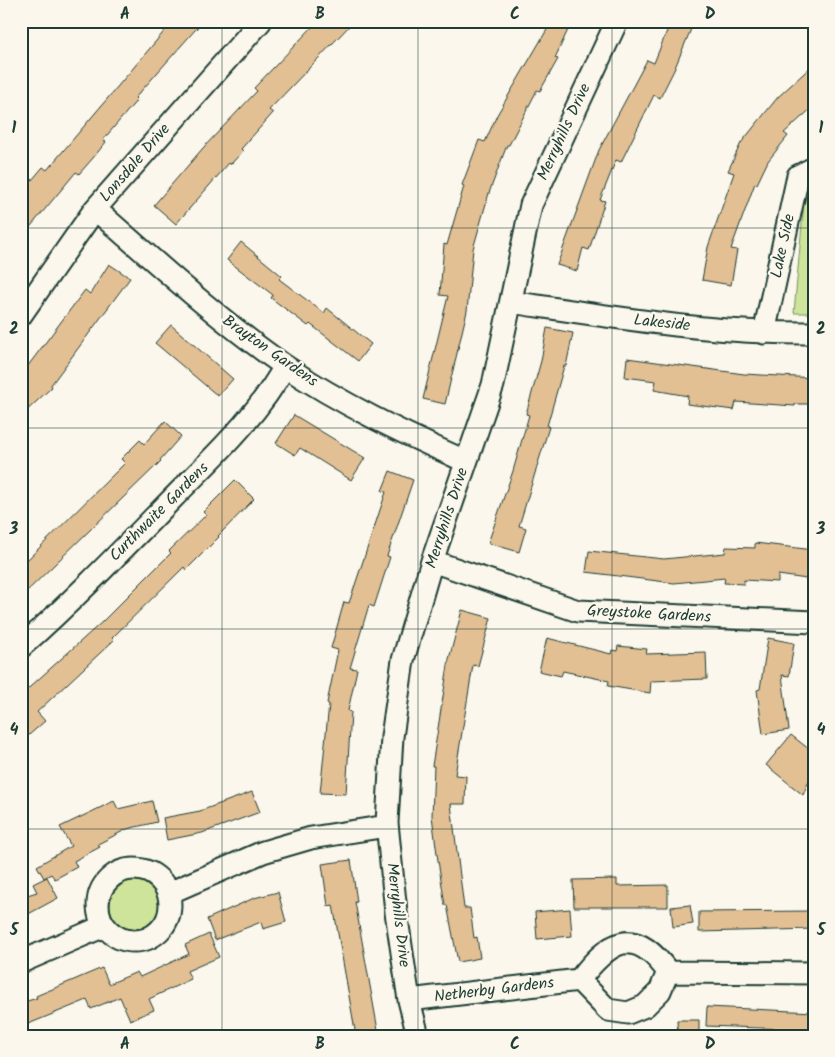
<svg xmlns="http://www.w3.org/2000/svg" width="835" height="1057" font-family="Kalam,sans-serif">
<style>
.green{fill:#cde49a;stroke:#769067}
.building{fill:#e3bf94;stroke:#1f3d34}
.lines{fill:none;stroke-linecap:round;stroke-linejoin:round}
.minor-casing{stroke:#1f3d34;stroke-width:25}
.minor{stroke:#fbf7ec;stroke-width:21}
.grid{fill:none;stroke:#1f3d34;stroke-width:1;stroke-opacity:0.55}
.labels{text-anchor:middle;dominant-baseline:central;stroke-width:4.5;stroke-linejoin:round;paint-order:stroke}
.street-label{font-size:16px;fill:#1f3d34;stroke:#fbf7ec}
.neatline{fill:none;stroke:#1f3d34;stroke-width:2}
.grid-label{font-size:16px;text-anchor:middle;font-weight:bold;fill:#1f3d34}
</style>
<rect width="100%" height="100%" fill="#fbf7ec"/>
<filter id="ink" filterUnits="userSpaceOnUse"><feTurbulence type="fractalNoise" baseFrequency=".02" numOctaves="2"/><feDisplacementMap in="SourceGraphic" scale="10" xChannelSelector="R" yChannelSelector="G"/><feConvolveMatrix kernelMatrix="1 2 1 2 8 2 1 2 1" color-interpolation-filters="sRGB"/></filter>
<g filter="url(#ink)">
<path class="green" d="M814 175V313H794L806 179Z
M110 905a25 25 0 1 1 50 0a25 25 0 1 1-50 0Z"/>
<path class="building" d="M173 21H203L135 98 137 100 103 140 106 142 93 158 79 174 76 172 21 238V193L43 167 47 170Z
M318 21H354L269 110 273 113 241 149 243 151 231 164 229 163 176 224 154 205 203 148 257 91 254 88Z
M552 21H572L555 58 558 59 540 91 537 90 509 145H507L489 193 473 249 467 311 445 404 423 399 448 296 440 295 444 244 447 245 464 186 462 185 479 140 485 142 497 115Z
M671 21 691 29 674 70 660 98 654 95 621 162 616 160 600 200 605 201 589 250 583 248 577 271 557 265 599 150 647 60 654 63Z
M814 64V106L784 133 788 136 768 161 757 184 755 183 731 249 737 250 731 285 702 280 708 247 734 173 728 171 741 143 778 97Z
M241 242 282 276 279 279 324 313 327 308 371 344 358 361 310 324 308 326 271 298 273 295 227 260Z
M109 264 130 278 51 385 52 387 21 416V375L85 290 90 294Z
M171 325 233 379 218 396 155 343Z
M547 328 573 333 566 366H564L547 426 549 427 519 526 526 528 519 552 488 543 513 471 529 415 526 414 541 361Z
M627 358 744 374 814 378V404H795V406L736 402 734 410 687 404 688 396 654 390 656 381 625 377Z
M294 415 365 458 351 480 300 448 295 455 276 443Z
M165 421 181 436 160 460 161 461 21 597V566L125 463 121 459 140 440 144 444Z
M390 471 413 480 387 556 390 557 374 607 369 605 350 668 357 669 348 711 351 712 346 794 320 793 329 704 327 703 338 650 331 648 344 602 349 603 386 492 382 491Z
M235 480 254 499 218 536 219 537 186 570 184 567 112 638 114 640 37 712 45 721 21 742V695L102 622 171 553 169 551 206 515 203 512Z
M755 543 814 550V580L778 575V582L744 580V584L724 583 725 578 674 583 586 572 589 551 664 559 725 553 726 547 755 548Z
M462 610 491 618 478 666 473 665 455 775 466 776 465 804H451L464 908H470L474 938 477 937 480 958 458 962 447 905H445L437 854 432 816 434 766H432L449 659Z
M547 638 611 654 612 650 617 651 618 646 647 649 646 654 706 652 707 679 651 681 650 693 608 686 609 681 563 671 561 676 539 671Z
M768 638 794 643 789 676 782 675 789 730 763 734 757 690 760 689Z
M791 735 814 753V769L803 795 766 765Z
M252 792 260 812 202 833 167 840 163 818 200 811Z
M114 801 118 809 152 801 157 822 127 829 98 844 100 847 74 861 77 867 55 879 51 874 44 878 37 866 71 846 60 827Z
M351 860 357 902H355L379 1036H356L333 905 328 906 322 864Z
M47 877 58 898 21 918V897L37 892 33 884Z
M617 879V886L668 885V907H574L573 880Z
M278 892 286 922 263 929 261 922 215 940 207 919 254 898Z
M690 905 693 924 673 927 671 907Z
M570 909 572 936 537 939 535 912Z
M814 911V929L699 932V912Z
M209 934 219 957 187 971 191 979 149 999 154 1010 130 1020 120 997 91 1009 87 1000 21 1027V1003L37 998 36 996 102 968 109 984 137 972 140 977 189 954 185 945Z
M707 1007 814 1012V1030L706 1026Z
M677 1020H699V1036H678Z"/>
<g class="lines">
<defs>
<path id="minor" d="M95 209C157 263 217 319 285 366 341 404 403 433 465 461
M511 302C611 317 712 334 814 333
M21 315 95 209 261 21
M764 333 798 176 814 168
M432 561 578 611 814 622
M21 647C74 600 123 549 173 498 213 457 257 417 285 366
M98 905a36 36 0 1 1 72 0a36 36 0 1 1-72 0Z
M169 893 263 852 311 838 387 826
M21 962 104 926
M579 980 608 1010 628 1013 645 1006 660 991 668 972
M409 1000 579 980C609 942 633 923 668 972L814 973
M418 1036 409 1000 396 912 387 823 392 737 403 660 432 561 493 385 531 205 617 21"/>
</defs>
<use href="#minor" class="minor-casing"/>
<use href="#minor" class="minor"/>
</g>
</g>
<path class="grid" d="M222 21V1036M418 21V1036M612 21V1036M21 228H814M21 428H814M21 629H814M21 829H814"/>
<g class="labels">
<g class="street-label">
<text transform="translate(564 132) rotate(-65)">Merryhills Drive</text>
<text transform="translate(135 163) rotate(-49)">Lonsdale Drive</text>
<text transform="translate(783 246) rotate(-78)">Lake Side</text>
<text transform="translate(662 323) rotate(6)">Lakeside</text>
<text transform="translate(270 351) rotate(35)">Brayton Gardens</text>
<text transform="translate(159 512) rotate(-45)">Curthwaite Gardens</text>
<text transform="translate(447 518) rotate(-72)">Merryhills Drive</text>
<text transform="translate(649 614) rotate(3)">Greystoke Gardens</text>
<text transform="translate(398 915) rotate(83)">Merryhills Drive</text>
<text transform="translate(494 990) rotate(-7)">Netherby Gardens</text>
</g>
</g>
<rect width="835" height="1057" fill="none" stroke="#fbf7ec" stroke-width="55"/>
<rect x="28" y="28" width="780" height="1002" class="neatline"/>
<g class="grid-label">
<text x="125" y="19">A</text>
<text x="320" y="19">B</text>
<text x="515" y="19">C</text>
<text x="710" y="19">D</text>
<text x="14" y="133">1</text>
<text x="821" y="133">1</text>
<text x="14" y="334">2</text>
<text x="821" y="334">2</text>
<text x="14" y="534">3</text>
<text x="821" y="534">3</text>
<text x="14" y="735">4</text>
<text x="821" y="735">4</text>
<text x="14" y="935">5</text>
<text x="821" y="935">5</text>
<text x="125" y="1049">A</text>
<text x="320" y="1049">B</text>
<text x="515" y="1049">C</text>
<text x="710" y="1049">D</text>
</g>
</svg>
